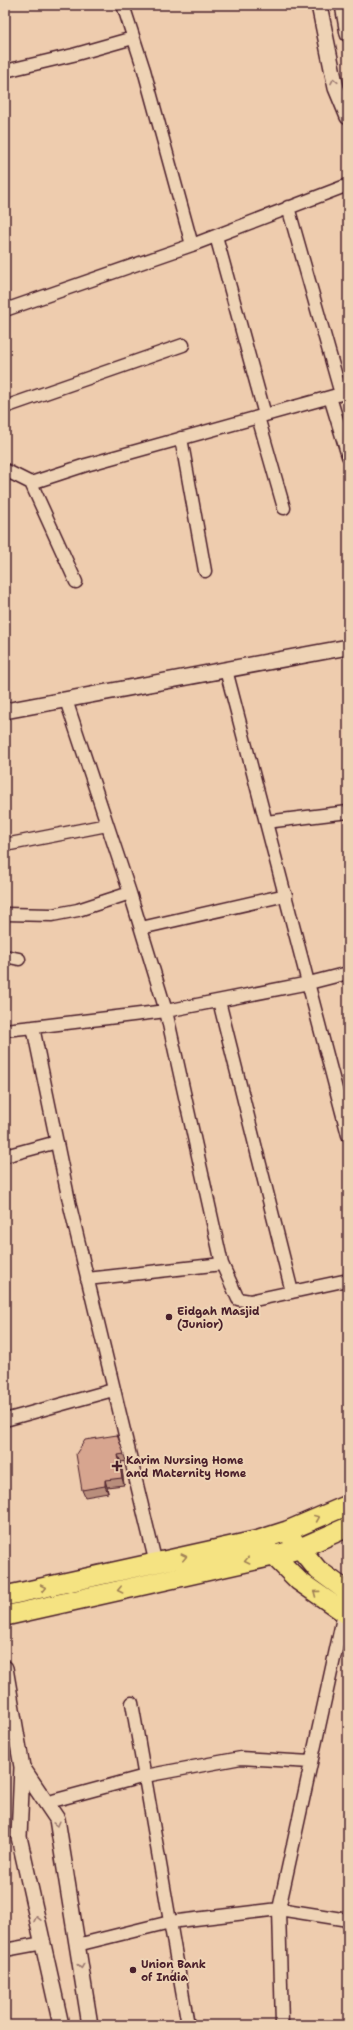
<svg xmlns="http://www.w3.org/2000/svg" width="353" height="2030" font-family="'Shantell Sans',sans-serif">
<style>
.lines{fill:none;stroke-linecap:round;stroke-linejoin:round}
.minor-casing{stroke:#4a1f2b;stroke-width:15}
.tertiary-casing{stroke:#4a1f2b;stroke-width:18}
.primary-casing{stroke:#4a1f2b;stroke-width:22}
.minor{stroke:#eed3b5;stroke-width:12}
.tertiary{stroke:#eed3b5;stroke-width:15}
.primary{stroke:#f5e382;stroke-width:19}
.wall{fill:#b98e7b;stroke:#4a1f2b}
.shaded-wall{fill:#967464;stroke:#4a1f2b}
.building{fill:#d7a58f;stroke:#4a1f2b}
.oneway{stroke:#9c7970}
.oneway2{stroke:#a08156}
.poi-dot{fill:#4a1f2b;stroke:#eed3b5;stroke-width:1.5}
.labels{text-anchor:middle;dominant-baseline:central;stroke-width:4;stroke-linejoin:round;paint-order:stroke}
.poi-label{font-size:11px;font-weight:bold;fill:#4a1f2b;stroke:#eed3b5;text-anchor:start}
</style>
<rect width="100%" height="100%" fill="#eeccae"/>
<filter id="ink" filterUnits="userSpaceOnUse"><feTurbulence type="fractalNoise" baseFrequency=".025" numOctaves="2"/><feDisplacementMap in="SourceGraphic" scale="8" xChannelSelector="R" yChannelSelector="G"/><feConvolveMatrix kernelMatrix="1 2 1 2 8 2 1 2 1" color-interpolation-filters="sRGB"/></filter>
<g filter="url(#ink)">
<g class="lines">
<defs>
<path id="minor" d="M123 5 144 70 192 245
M5 71 73 55 133 38
M288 207 341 394
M216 236 265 415
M5 310 192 245 348 185
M330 397 348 456
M5 407 183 345
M258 417 284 508
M181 438 205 571
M5 470 31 483
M76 582 31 483 86 465 348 392
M226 670 348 1135
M66 700 130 893 166 1011 222 1264
M266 822 348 812
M5 845 107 825
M5 914 52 915 78 910 130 893
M141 928 286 895
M5 956 19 959
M219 1001 292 1292
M33 1027 166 1011 309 983 348 973
M5 1030 33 1027 70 1206 156 1564
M5 1156 57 1142
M87 1279 222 1264 238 1299 250 1301 348 1280
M5 1420 113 1390
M132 1703 188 2025
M45 1803 145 1776 241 1758 311 1762
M77 1945 170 1922 279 1909 348 1920
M5 1950 43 1943
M282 2025 279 1909 344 1613"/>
<path id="tertiary" d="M319 5 336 88 348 117
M343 5 348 34
M5 711 348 647
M5 1668 22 1767 19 1837 61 2025
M22 1767 57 1819 90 2025"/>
<path id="primary" d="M292 1539 318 1570 348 1592
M266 1548 299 1581 348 1615
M5 1596 259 1540 287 1531 348 1505
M5 1616 273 1556 298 1549 348 1527"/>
</defs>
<use href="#minor" class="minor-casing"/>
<use href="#tertiary" class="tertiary-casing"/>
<use href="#primary" class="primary-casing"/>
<use href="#minor" class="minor"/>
<use href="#tertiary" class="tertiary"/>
<use href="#primary" class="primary"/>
</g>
<path class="wall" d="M117 1435 126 1461 121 1462 124 1485 107 1487 108 1493 85 1497 82 1490Z"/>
<path class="shaded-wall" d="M118 1455 121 1462 124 1485 122 1478Z
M105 1480 107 1487 108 1493 105 1486Z"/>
<path class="building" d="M117 1435 124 1454 118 1455 122 1478 105 1480V1486L82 1490 76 1454 85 1440Z"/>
<defs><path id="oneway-chevron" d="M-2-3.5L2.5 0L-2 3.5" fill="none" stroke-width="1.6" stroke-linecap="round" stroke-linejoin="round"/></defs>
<g class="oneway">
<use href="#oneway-chevron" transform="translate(334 81) rotate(-101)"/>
<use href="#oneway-chevron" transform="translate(57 1824) rotate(76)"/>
<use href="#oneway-chevron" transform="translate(37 1919) rotate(-102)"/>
<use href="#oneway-chevron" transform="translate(81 1966) rotate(81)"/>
</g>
<g class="oneway2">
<use href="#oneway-chevron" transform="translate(317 1518) rotate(-23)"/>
<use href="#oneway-chevron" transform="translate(184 1557) rotate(-13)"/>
<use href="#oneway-chevron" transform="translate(247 1561) rotate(167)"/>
<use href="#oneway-chevron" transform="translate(43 1588) rotate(-12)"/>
<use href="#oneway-chevron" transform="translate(120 1590) rotate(167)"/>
<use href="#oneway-chevron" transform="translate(316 1593) rotate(-143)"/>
</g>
</g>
<g class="poi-dot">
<circle cx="169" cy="1317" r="4"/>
<path d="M115 1460h4v4h4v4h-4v4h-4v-4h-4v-4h4z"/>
<circle cx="133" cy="1970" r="4"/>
</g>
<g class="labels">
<g class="poi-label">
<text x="177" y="1311">Eidgah Masjid<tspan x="177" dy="13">(Junior)</tspan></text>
<text x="126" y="1460">Karim Nursing Home<tspan x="126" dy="13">and Maternity Home</tspan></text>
<text x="141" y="1964">Union Bank<tspan x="141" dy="13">of India</tspan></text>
</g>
</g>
<rect width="353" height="2030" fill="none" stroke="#eed3b5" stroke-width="20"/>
<rect x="10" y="10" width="333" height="2010" fill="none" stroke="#4a1f2b" stroke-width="1.5" filter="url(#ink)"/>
</svg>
